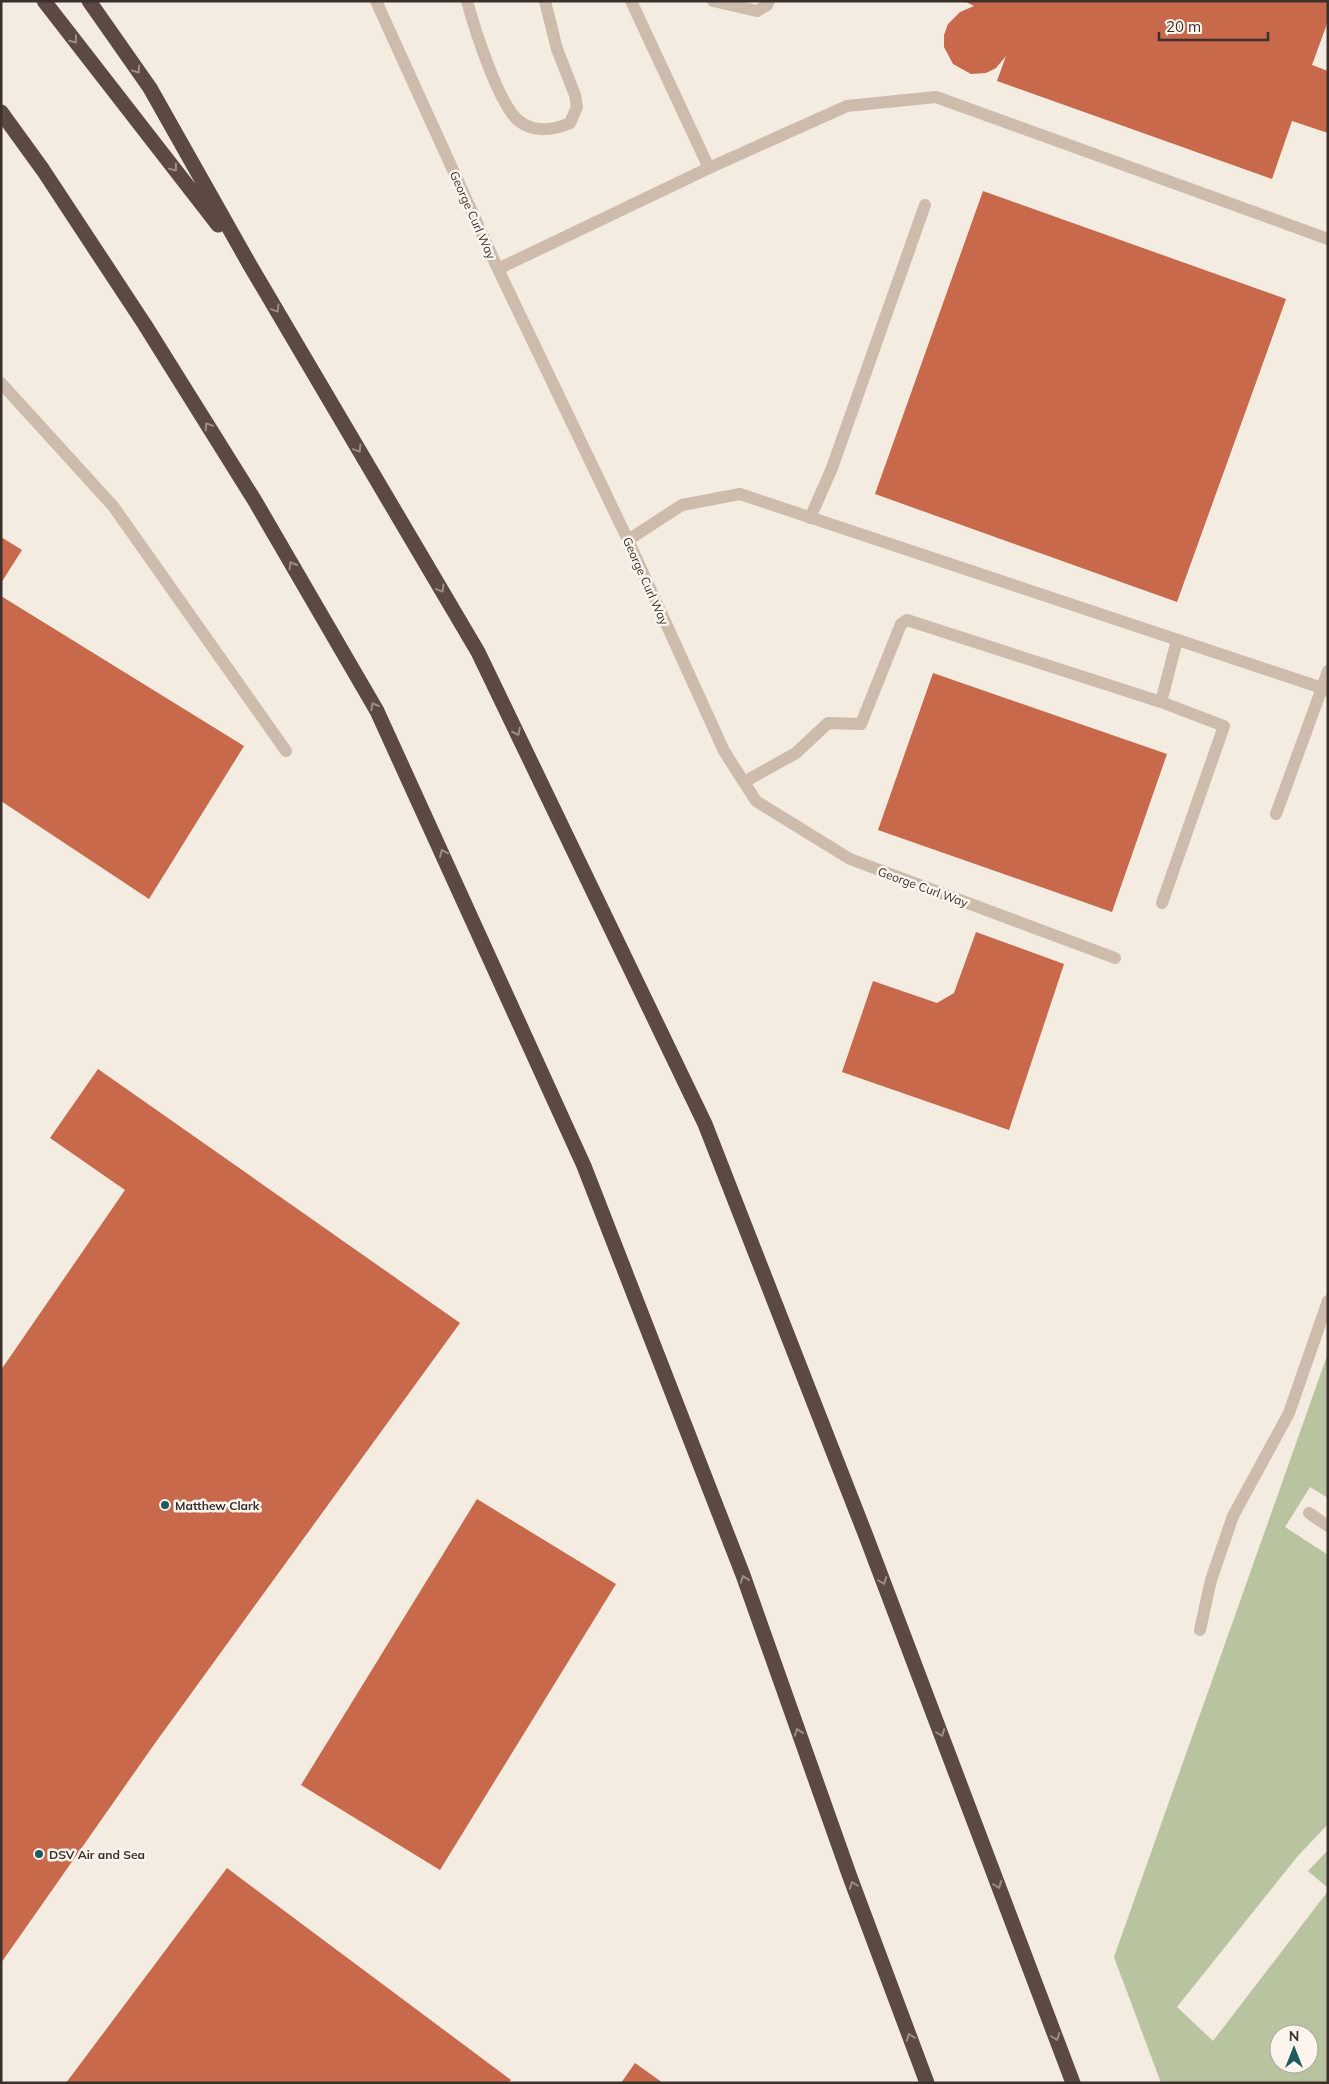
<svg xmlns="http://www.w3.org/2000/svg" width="1329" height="2084" font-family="Mulish,sans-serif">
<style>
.green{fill:#b8c4a0;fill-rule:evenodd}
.building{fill:#c8694b}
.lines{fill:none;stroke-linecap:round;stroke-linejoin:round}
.minor{stroke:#cdbbac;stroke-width:12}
.highway{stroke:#5c4a42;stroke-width:15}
.oneway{stroke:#9c8e87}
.poi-dot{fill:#1f5a5e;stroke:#fbf5ee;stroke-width:2}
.labels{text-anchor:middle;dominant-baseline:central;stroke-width:5;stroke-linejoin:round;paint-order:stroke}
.street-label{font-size:12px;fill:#3b302b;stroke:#fbf5ee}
.poi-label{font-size:12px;font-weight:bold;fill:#3b302b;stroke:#fbf5ee;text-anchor:start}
</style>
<rect width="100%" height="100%" fill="#f4ebe1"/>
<path class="green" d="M1328 1353V1498L1310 1487 1285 1527 1328 1555V1824L1297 1857 1177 2007 1213 2041 1328 1891V2083H1161L1114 1957ZM1279 2034H1309V2064H1279Z
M1328 1850V1888L1308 1871Z"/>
<path class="building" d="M964 1H1328V21L1312 65 1328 71V133L1292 121 1272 179 997 81 1006 56 996 68 986 73 971 74 953 64 944 47V35L948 24 960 12 974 6Z
M983 191 1286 299 1177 602 875 494Z
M1 537 22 550 1 583Z
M1 596 244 746 149 899 1 801Z
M933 673 1167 754 1112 912 878 830Z
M976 932 1064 964 1009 1130 842 1072 873 981 937 1003 954 993Z
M98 1069 460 1323 153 1746 1 1963V1370L125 1190 50 1138Z
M477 1499 616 1584 440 1870 301 1785Z
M227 1868 511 2080 508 2083H66Z
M635 2063 663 2083H621Z"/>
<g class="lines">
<path class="minor" d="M376 1 498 269 628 540 724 751 756 801 850 859 1115 958
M467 1C474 27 499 106 519 121 534 133 554 130 570 123L577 107 575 95 557 49 545 1
M631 1 709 168
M713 1 757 11 767 5 769 1
M498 269 709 168 847 106 936 97 1328 239
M1 383 113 506 286 751
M810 518 832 468 925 205
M628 540 682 505 740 494 1322 688 1328 671
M1161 702 1177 640
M744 782 796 753 828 723 861 724 901 624 907 620 1161 702 1224 726 1162 903
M1276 814 1322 688 1328 691
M1309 1513 1328 1526
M1200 1630 1211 1580 1233 1516 1289 1413 1328 1301"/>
<path class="highway" d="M44 1 218 225
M89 1 150 88 251 267 478 652 705 1124 866 1536 1073 2083
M1 112 43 170 145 325 255 501 377 711 584 1166 743 1575 850 1877 927 2083"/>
</g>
<defs><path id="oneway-chevron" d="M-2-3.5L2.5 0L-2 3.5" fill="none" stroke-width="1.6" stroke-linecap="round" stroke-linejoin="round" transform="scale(1.25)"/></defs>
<g class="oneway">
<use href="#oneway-chevron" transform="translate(74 40) rotate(52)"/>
<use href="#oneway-chevron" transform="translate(137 70) rotate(55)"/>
<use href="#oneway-chevron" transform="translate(174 168) rotate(52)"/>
<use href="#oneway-chevron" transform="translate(276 309) rotate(59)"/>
<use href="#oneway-chevron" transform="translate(208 426) rotate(-122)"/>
<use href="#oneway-chevron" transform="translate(358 449) rotate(59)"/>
<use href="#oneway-chevron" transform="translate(292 565) rotate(-120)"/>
<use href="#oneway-chevron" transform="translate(441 589) rotate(59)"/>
<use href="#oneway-chevron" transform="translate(374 706) rotate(-119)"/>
<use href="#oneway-chevron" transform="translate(517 732) rotate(64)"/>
<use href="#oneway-chevron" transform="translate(443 853) rotate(-115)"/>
<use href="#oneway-chevron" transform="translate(744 1579) rotate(-110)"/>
<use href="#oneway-chevron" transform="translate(883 1581) rotate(69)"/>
<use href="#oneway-chevron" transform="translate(798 1732) rotate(-109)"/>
<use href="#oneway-chevron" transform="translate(941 1733) rotate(69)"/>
<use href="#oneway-chevron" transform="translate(853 1885) rotate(-111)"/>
<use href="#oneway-chevron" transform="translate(998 1885) rotate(69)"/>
<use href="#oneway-chevron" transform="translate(910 2037) rotate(-111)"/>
<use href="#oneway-chevron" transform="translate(1056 2037) rotate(69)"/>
</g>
<g class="poi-dot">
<circle cx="165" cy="1505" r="5"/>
<circle cx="39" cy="1854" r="5"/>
</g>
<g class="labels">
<g class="street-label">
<text transform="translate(473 215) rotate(66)">George Curl Way</text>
<text transform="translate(646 581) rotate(66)">George Curl Way</text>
<text transform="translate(923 887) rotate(20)">George Curl Way</text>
</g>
<g class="poi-label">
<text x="175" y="1505">Matthew Clark</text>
<text x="49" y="1854">DSV Air and Sea</text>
</g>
</g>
<rect width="1329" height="2084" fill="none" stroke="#3b302b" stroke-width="5"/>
<g transform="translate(1294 2049)"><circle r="24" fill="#fbf5ee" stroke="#aea6a0"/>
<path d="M0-4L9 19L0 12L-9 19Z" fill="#1f5a5e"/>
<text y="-8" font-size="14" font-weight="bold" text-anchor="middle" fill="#3b302b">N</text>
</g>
<path d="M1159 32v8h109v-8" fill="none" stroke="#3b302b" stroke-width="2.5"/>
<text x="1166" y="32" font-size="15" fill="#3b302b" stroke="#fbf5ee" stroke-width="4" paint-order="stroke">20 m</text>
</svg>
